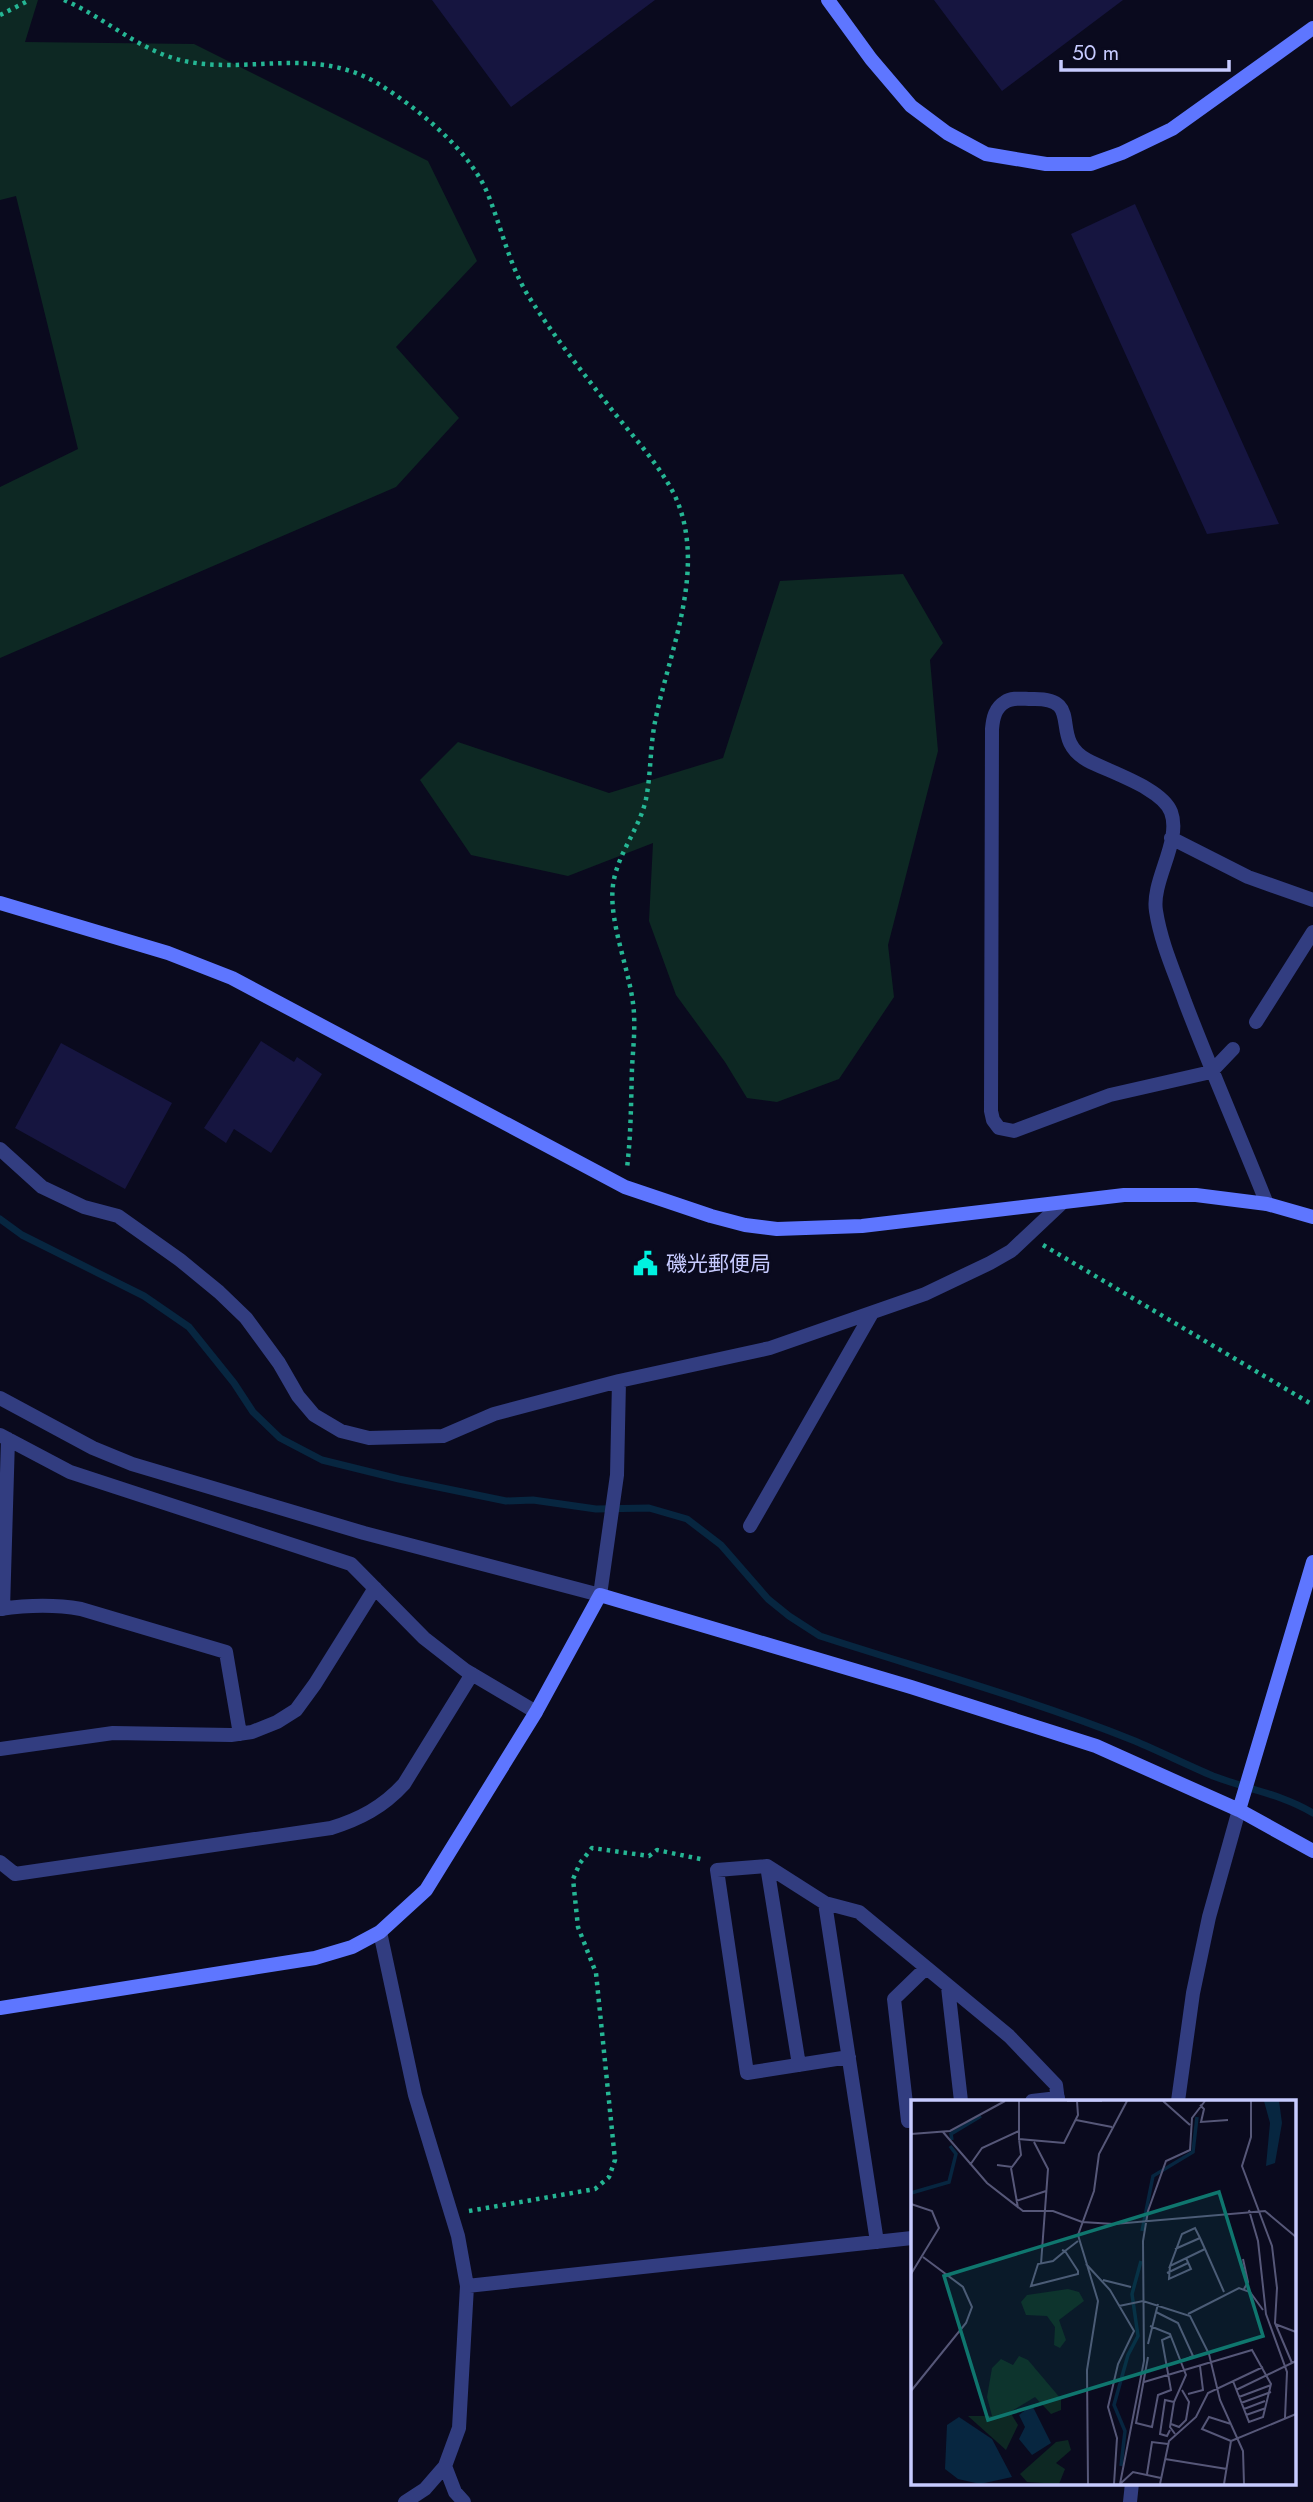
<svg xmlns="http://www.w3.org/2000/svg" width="1313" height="2502" font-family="Jost,'Noto Sans JP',sans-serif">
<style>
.green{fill:#0d2823}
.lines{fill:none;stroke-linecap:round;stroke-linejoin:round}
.stream{stroke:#072640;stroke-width:7}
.building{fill:#161540}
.path{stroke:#25b694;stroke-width:4.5;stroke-dasharray:3.5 5;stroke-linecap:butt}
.street{stroke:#323d80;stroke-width:14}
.secondary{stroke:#5e76ff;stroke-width:14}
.labels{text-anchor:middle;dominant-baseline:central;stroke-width:6;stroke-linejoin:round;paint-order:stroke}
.poi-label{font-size:21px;fill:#c7cbff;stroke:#0a0a1e;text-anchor:start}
.inset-river{fill:none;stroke:#072640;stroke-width:3.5}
.inset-road{fill:none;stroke:#565778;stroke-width:2}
.view{fill:#0f766e;fill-opacity:0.15;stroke:#0f766e;stroke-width:3.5}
.inset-edge{fill:none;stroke:#c7cbff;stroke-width:3.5}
</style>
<rect width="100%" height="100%" fill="#0a0a1e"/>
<path class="green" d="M0 0H38L25 42 194 44 428 161 477 261 396 347 459 418 396 487 0 658V487L78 449 16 196 0 200Z
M903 574 943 643 930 660 938 751 888 945 894 997 839 1079 777 1102 747 1098 725 1062 676 995 649 921 653 843 568 876 471 855 420 780 458 742 609 793 723 758 780 581Z"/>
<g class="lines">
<path class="stream" d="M0 1219 22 1235 144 1296 189 1327 234 1383 253 1412 280 1438 322 1460 399 1479 506 1501 533 1500 596 1509 649 1508 687 1519 721 1545 768 1599 789 1616 820 1636C925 1670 1033 1700 1135 1741 1161 1752 1187 1765 1213 1776 1247 1789 1281 1794 1313 1813"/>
</g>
<path class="building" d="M432 0H655L511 107Z
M934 0H1123L1002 91Z
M1135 204 1279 524 1207 534 1071 234Z
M261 1041 294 1062 297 1057 322 1074 271 1153 234 1129 226 1143 204 1128Z
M61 1043 172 1103 125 1189 15 1128Z"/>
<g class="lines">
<path class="path" d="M64 0C104 17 137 49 180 60 246 76 312 45 377 83 418 108 472 152 489 197 502 230 510 267 529 297 555 338 586 377 616 415 637 441 660 466 675 496 708 568 669 651 655 722 650 747 651 774 646 799 640 828 617 854 613 885 608 924 632 974 634 1014 635 1032 633 1050 632 1068 631 1102 631 1135 627 1168
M0 15 30 0
M1043 1245 1313 1405
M469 2211 595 2189 609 2177 615 2160 596 1973 578 1927 573 1879 580 1863 592 1848 649 1856 657 1850 705 1860"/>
<path class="street" d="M1171 838 1248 877 1313 900
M1256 1022 1313 932
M1233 1049 1211 1072 1110 1095 1014 1131 999 1128 993 1120 991 1111 992 729C993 718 995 708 1005 702 1012 697 1023 699 1031 699 1087 697 1047 738 1087 760 1109 772 1162 788 1171 812 1182 841 1151 881 1156 911 1161 943 1174 971 1185 1002 1211 1070 1240 1136 1267 1204
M0 1149 42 1187 84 1207 118 1216 180 1260 219 1292 246 1318 279 1363 298 1396 314 1415 341 1431 369 1438 443 1436 494 1414 619 1381 770 1348 925 1294 990 1263 1011 1251 1061 1204
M0 1398 93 1448 132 1464 364 1533 600 1595 617 1475 619 1381
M0 1435 70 1472 351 1564 424 1638 465 1670 536 1712
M750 1526 872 1313
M0 1609C28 1605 53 1604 81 1609L226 1652 240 1734
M3 1609 8 1439
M0 1749 113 1733 231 1735 252 1732 277 1722 296 1710 315 1684 375 1588
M0 1862 15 1874 331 1828C360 1819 383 1807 404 1784L472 1674
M767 1866 799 2065
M825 1903 767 1866 717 1870 747 2073 849 2057
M380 1932 415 2095 458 2236 467 2286 459 2428 445 2466 425 2489 405 2502
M948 1987 961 2101
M1032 2101 1058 2098
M1178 2101 1193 1993 1209 1917 1239 1810
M908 2121 894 1999 926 1968
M877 2242 825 1903 859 1912 1009 2036 1056 2085 1058 2101
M467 2286 912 2238
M445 2466 455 2492 464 2502
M1130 2502 1132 2483"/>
<path class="secondary" d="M828 0 871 59 911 106 947 133 986 154 1046 164H1091L1122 153 1172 129 1313 28
M0 903 168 953 232 978 625 1187 711 1216 745 1225 777 1229 862 1226 1124 1195H1196L1267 1204 1313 1217
M1239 1810 1313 1562
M0 2008 315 1958 352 1947 380 1932 426 1890 536 1712 600 1595 911 1687 1096 1746 1239 1810 1313 1851"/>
</g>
<defs>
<symbol id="civic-bare" viewBox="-9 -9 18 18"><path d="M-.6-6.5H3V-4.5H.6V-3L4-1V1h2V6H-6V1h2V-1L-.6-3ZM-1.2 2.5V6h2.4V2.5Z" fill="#00f2e0" stroke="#0a0a1e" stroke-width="2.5" paint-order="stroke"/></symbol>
</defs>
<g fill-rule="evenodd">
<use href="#civic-bare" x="628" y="1246" width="35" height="35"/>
</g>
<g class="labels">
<g class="poi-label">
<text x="666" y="1264">磯光郵便局</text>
</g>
</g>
<g transform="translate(911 2100)">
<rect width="385" height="385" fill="#0a0a1e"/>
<path d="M157 189 168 192 173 201 148 220 155 240 149 248 143 245 144 227 136 216 115 215 110 202 116 195ZM108 256 117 260 150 299V310L140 314 124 297 99 312 107 325 95 350 57 316H81L76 297 81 268 90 259 102 265ZM157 340 160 350 145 363 154 369 148 384 116 382 109 374 145 342Z" fill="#0d2823"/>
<path d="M353 1H368L371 23 364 63 355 66 359 23ZM121 305 140 343 121 355 108 339 114 327 108 315ZM48 317 81 339 101 377 69 384 47 379 34 369 36 325Z" fill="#072640"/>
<path class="inset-river" d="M41 40 40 34 70 16M0 93 38 82 45 54 39 46M231 131 242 76 282 52 286 17M210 366 214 331 203 305 217 255 227 236 221 194 230 161"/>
<path class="inset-road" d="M108 1V39L153 43 167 15 166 1M156 1H191M252 1 279 25M340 1V37L331 66 361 146 366 188 364 223 381 263M289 5 293 9 290 22 317 20M165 20 201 27M32 32 76 83 112 111H142L171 122 203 124 354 111 385 137M0 34 39 31 94 1M123 42 137 69 130 164M59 65 71 48 108 31M86 65 101 67 110 55 108 39M100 68 107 108M105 101 135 91M0 104 21 111 28 128 0 174M338 110 347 141 355 214 376 272 374 318M385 136V170M264 149 289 138M294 149 259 166 271 134 284 128 289 138 294 149 313 192M151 150 154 151 167 171V174L120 186 127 164 142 161 154 151 167 141M332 159 337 182 333 189M175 164 199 190 223 231 207 264 197 307 206 338 203 384M259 166 258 179 280 169 275 158M256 173 277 163M192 180 220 187M208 206 232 201 279 216 298 254 309 300 332 351 333 384M245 212 267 223 282 256 269 262M277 214 328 188 339 192 352 210M364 224 385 232M239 226 259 234 275 275 263 302 259 327 264 334M237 244 247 204M237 257 225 323 241 327 247 295 260 290 251 240 260 236M233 282 341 250 360 284 352 317 338 322 322 281M325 290 385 261M0 291 55 223 61 207 52 187 12 157M277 294 292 290 289 266M328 297 360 285M330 303 360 292M333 309 354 301M335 315 355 308M260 324 268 327 275 320 278 302 271 290M320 324 298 317 291 329 320 341M259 330 256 336 249 334 254 300 263 302M254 359 316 369M236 374 241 342 257 344M177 384 176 270 187 201 167 135 183 91 188 54 216 1M209 384 233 261 232 141 237 111 255 61 279 50 281 18 294 1M209 384 222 372 250 378M249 384 258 341 285 317 297 293 352 267M313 384 320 341 385 314"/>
<path class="view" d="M308 92 352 236 77 320 33 176Z"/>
<rect width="385" height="385" class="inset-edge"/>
</g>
<path d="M1061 60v10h168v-10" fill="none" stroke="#c7cbff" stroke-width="3.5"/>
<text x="1072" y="60" font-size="21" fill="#c7cbff" stroke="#0a0a1e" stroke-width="5" paint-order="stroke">50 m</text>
</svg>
